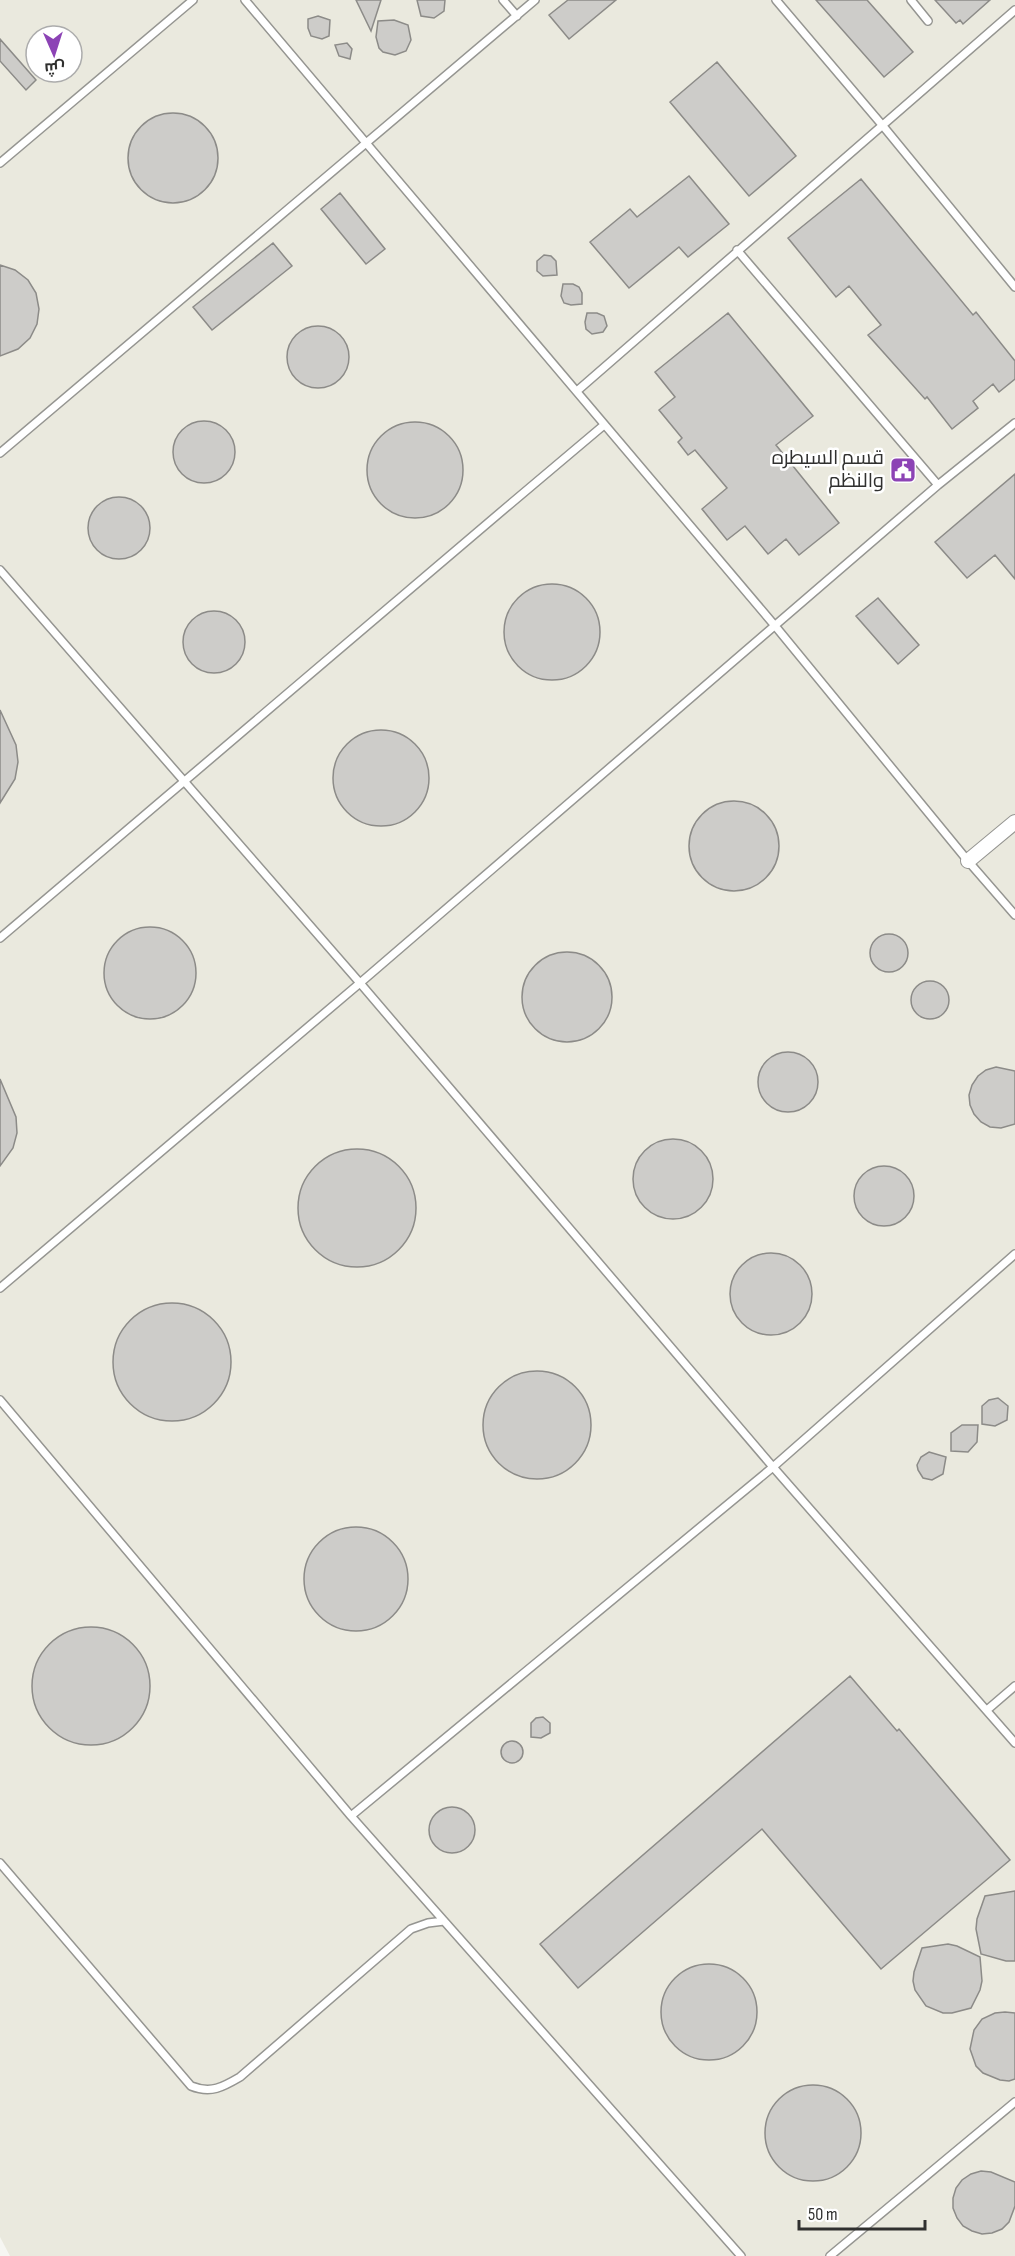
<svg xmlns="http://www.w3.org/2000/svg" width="1015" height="2256" font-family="'Sofia Sans Condensed',Cairo,sans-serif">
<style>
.built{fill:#eae9de;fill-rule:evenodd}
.building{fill:#cdccc9;stroke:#8c8b88;stroke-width:1.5}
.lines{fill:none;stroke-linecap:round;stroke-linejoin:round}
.lane-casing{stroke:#959591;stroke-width:10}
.street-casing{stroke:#959591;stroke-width:16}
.lane{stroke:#fff;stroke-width:7}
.street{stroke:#fff;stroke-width:14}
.labels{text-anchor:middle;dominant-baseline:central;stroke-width:5;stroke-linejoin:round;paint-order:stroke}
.poi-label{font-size:20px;fill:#30302f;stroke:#fff;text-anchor:end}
</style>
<rect width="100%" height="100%" fill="#f6f6f2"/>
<path class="built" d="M0 0H1015V2256H10L0 2237ZM36 36H72V72H36Z"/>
<path class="building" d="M356 0H381L371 31Z
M417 0H445L444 11 434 18 421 16Z
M568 0H616L569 39 549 15Z
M816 0H867L913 52 884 77Z
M935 0H990L963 24 960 20 956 23Z
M318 16 330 20 329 36 322 39 311 36 308 28V19Z
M394 20 408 25 411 40 406 51 395 55 383 52 379 48 376 37 378 21Z
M0 39 36 80 26 90 0 61Z
M347 43 352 49 350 59 339 56 335 45Z
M717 62 796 156 749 196 670 102Z
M128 158a45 45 0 1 1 90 0a45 45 0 1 1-90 0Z
M689 176 729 224 688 257 679 247 629 288 590 242 630 209 637 217Z
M861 179 973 315 976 312 1015 361V379L999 392 993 384 973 401 978 408 952 429 927 397 925 399 868 335 881 325 849 286 836 297 788 238Z
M340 193 385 249 366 264 321 209Z
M273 243 292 266 212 330 193 307Z
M544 255 551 256 556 261 557 275 543 276 537 271V261Z
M0 265 15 270 28 280 36 293 39 309 37 324 30 338 18 349 0 356Z
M563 284H573L579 287 582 293V304L571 305 564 303 561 296Z
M587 313H597L604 316 607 326 603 332 592 334 586 329 585 322Z
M728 313 813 416 776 445 839 523 799 555 786 539 768 554 745 526 727 540 702 509 727 488 695 450 688 455 678 442 682 438 659 410 675 397 655 372Z
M287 357a31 31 0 1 1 62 0a31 31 0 1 1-62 0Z
M173 452a31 31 0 1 1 62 0a31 31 0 1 1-62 0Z
M367 470a48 48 0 1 1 96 0a48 48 0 1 1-96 0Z
M1015 474V579L995 555 967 578 935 542Z
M88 528a31 31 0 1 1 62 0a31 31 0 1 1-62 0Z
M504 632a48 48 0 1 1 96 0a48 48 0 1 1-96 0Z
M878 598 919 645 898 664 856 616Z
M183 642a31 31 0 1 1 62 0a31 31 0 1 1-62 0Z
M0 710 16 745 18 762 15 779 0 803Z
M333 778a48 48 0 1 1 96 0a48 48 0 1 1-96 0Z
M689 846a45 45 0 1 1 90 0a45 45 0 1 1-90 0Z
M104 973a46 46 0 1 1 92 0a46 46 0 1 1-92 0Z
M870 953a19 19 0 1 1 38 0a19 19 0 1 1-38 0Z
M522 997a45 45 0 1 1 90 0a45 45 0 1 1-90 0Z
M911 1000a19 19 0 1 1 38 0a19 19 0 1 1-38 0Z
M758 1082a30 30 0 1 1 60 0a30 30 0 1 1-60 0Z
M996 1067 1015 1071V1124L1001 1128 990 1127 981 1122 974 1114 970 1105 969 1095 972 1085 978 1076 986 1070Z
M0 1079 16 1117 17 1133 13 1148 0 1166Z
M633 1179a40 40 0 1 1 80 0a40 40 0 1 1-80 0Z
M298 1208a59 59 0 1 1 118 0a59 59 0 1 1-118 0Z
M854 1196a30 30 0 1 1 60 0a30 30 0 1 1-60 0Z
M730 1294a41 41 0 1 1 82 0a41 41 0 1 1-82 0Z
M113 1362a59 59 0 1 1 118 0a59 59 0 1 1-118 0Z
M483 1425a54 54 0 1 1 108 0a54 54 0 1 1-108 0Z
M998 1398 1008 1406 1007 1420 995 1426 982 1424V1406L989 1400Z
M962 1425H978L977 1442 968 1452 951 1451V1433Z
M929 1452 946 1457 943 1474 932 1480 923 1478 918 1470 917 1465 921 1457Z
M304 1579a52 52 0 1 1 104 0a52 52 0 1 1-104 0Z
M32 1686a59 59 0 1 1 118 0a59 59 0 1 1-118 0Z
M850 1676 897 1731 899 1729 1010 1860 881 1969 762 1829 578 1988 540 1944Z
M543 1717 550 1723V1733L541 1738 531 1737V1723L536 1718Z
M501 1752a11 11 0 1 1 22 0a11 11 0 1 1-22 0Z
M429 1830a23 23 0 1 1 46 0a23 23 0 1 1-46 0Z
M1015 1891V1961H1006L981 1954 976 1929 977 1919 985 1896Z
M948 1944 957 1946 980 1957 982 1981 980 1990 971 2008 952 2013H943L926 2006 915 1990 913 1981 914 1972 922 1948Z
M661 2012a48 48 0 1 1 96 0a48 48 0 1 1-96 0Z
M1005 2012 1015 2013V2079L1009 2081 1000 2080 983 2073 976 2066 970 2049 974 2030 982 2019 995 2013Z
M765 2133a48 48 0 1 1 96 0a48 48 0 1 1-96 0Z
M981 2171 991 2172 1015 2182V2206L1009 2222 1002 2229 992 2233 982 2234 972 2231 963 2226 957 2218 953 2208V2198L956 2188 962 2180 971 2174Z"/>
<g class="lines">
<defs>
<path id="lane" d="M245 0 776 627 968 861 1015 915
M503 0 517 16
M776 0 883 126 1015 287
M911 0 928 21
M0 163 193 0
M737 250 938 485
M577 391 1015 10
M0 453 535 0
M0 570 360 983 773 1467 1015 1743
M0 938C201 766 402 595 604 425
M0 1288 360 983 938 485 1015 423
M0 1400 351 1816 741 2256
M987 1710 1015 1686
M351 1816 773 1467 1015 1254
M0 1863 191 2086C211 2094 223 2087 240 2077L411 1929 428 1923 444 1921
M830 2256 1015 2102"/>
<path id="street" d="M968 861 1015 822"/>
</defs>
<use href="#lane" class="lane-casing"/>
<use href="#street" class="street-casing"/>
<use href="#lane" class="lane"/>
<use href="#street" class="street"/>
</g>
<defs>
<symbol id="civic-square" viewBox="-11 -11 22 22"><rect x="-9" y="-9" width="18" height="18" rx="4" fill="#8c43b5" stroke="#fff"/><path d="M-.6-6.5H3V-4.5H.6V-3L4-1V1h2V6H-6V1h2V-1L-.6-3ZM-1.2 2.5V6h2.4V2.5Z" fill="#fff"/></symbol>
</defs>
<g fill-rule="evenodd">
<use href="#civic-square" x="888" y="455" width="30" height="30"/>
</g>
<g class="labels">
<g class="poi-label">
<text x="884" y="458">قسم السيطره<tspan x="884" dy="23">والنظم</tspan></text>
</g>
</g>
<g transform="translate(54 54) rotate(177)"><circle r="28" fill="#ffffff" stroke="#acacac" stroke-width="1.5"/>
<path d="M0-4.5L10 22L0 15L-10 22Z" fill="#8c43b5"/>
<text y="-9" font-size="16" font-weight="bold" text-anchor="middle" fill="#30302f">ش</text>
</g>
<path d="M799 2220v9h126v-9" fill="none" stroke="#30302f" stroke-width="3"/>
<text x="808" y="2220" font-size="18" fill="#30302f" stroke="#ffffff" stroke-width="4.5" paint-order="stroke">50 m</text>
</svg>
